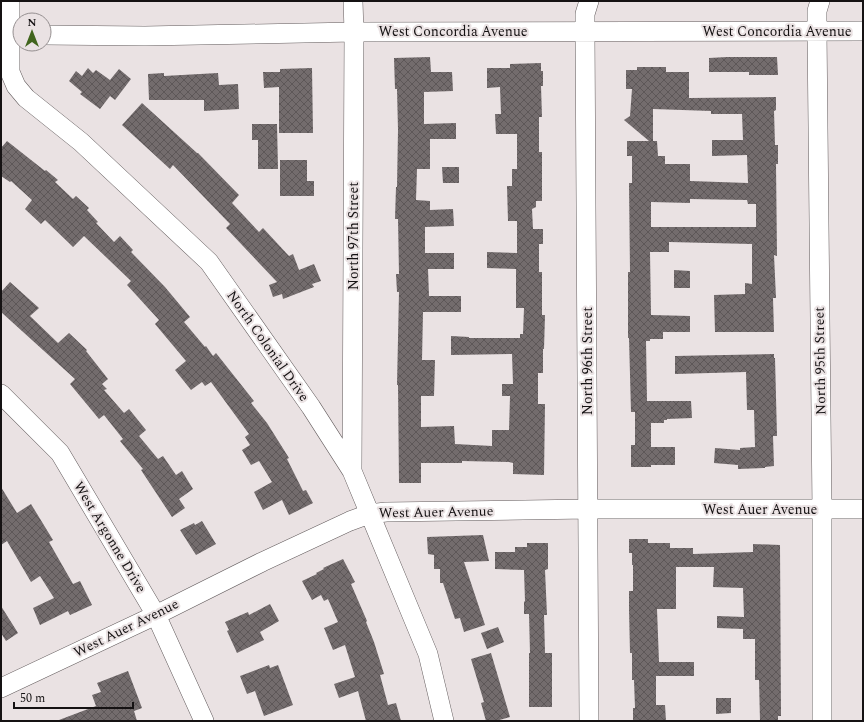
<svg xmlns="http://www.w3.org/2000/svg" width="864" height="722" font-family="Spectral,serif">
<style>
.building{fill:url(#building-cross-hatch);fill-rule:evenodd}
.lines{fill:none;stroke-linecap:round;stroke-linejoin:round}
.street-casing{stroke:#635c5d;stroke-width:20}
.street{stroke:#fff;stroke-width:19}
.labels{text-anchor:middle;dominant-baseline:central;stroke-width:4;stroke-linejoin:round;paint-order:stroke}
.street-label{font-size:14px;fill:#151213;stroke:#eae2e3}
</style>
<defs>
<pattern id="building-cross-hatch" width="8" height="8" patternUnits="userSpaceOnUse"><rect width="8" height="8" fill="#736c6d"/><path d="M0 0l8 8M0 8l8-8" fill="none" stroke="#5d5758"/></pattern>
</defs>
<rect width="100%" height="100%" fill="#eae2e3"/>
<path class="building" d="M430 57 431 72H452L453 91 424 92V124L456 123V139H430V169H417L416 200 430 201V210L453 209 454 226 425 227V253H454V269H428L429 296H461V312H423L422 360H435L434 396H421V427L454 426 455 444 492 446V430H509L510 396H502V384H513L512 354 451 355V336L469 337V338H520V334H523L524 308H516V269L487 268V252L517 253V221H508L507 186H512V169H517V134H496L495 114H501L500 87 487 88V68H510V64L541 63V71H543V86H541L542 117H539V152H542V201H536V207L532 209 533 229H543V244H539V272H542V315H545L544 349H543V373H538V404H545L544 475 513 474V463L509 462 462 461V463H421V483H399L398 385H397L399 292H397L396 274H399L398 219H395L396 187H397L398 130 397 89H395L394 58Z
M727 57H777L778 75H749V72H709V58Z
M637 67H666V72H689V98L776 97V110L774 111 775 145H778V164H776L777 256 774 255 776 298H773L774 332H715L714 295 745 294V283L752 284V244L669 242V252H650L651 315 690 316V332H663V339H650V341H646L647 401H691L692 418 667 419V420H664V423H651V447H675V465H651V467H631V445H635V412H631L629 338H628V272H630L629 183H632V156H627V141H649L624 120 630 116 632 89H626V70H637ZM653 109 711 111V114H742L743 140H712V156L747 155 748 183 690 181V164H665V156H658L657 141H653ZM690 199 747 200 748 204H756V227H651V202L690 203Z
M88 68 93 73 96 70 110 80 119 69 131 79 115 100 110 96 100 109 80 94 82 92 69 81 76 71 82 76Z
M312 68 313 133H279V87L264 88 263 72H280V69Z
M164 73V76L218 73 219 85 238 84 239 109 204 111V100H149L148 74Z
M142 103 197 153H198L239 195 232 203 259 232 263 228 289 256 293 254 299 270 314 264 321 281 312 284 314 287 283 299 282 294 273 297 269 285 277 282 226 228 230 224 173 165 170 169 122 125Z
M252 124H277L278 169H258V140H252Z
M7 141 45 171 46 170 58 180 55 182 73 199 76 196 89 208 87 210 98 222 96 223 114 242 120 236 133 250 131 252 165 287 190 317 184 322 205 347 206 346 213 356 216 353 254 401 251 403 267 423 289 458 287 459 303 491 306 490 313 503 289 515 282 500 263 510 254 492 272 482 259 461 251 465 242 450 250 445 245 437 249 434 211 382 205 386 202 382 191 390 175 370 186 361 155 324 159 320 127 285 131 281 84 236 73 247 45 220 41 224 25 209 32 200 11 181 10 182 1 176V148Z
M280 160H307V181H314V196H280Z
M442 167H459V183H443Z
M674 270 690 271V288H674Z
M10 282 39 308 30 316 58 343 69 333 87 350 86 351 108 379 102 384 107 389 104 390 124 413 129 409 146 430 139 436 158 459 163 456 176 475 182 471 193 489 179 499 185 508 172 517 141 470 143 469 120 441 123 439 104 415 99 419 70 384 75 379 1 312V292Z
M774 354V358H775L777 436H773L774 466 765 467V468L738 469V465L714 463 715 448 740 450V448L755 447 754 410H747L746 372 675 374V356Z
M1 487 17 513 31 504 53 540 49 542 73 584 80 581 92 605 70 615 68 611 40 625 33 608 54 598 40 576 31 582 7 541 1 545Z
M202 521 216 544 196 555 180 530 194 523 195 525Z
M483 535 489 561 464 562 485 625 464 632 460 618 455 619 443 583H440V569H434V555L428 554 427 537Z
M629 539H648V543H670V548H693V554L753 552V544L780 545 781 716H778V721H760L759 680H755V639H743V629L717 628V616L744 617 743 588 713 587 714 567H676V609H657L659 662H694V676H656V705H665L666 721H633V708H635L634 680H632V653H630L629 609V591H633V565H632V553H629Z
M527 543H548V569L545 570 547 615H544L545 653H552V707H529V653H530L529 614H524V602L525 601 524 570 495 569V552H515V547H527Z
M343 559 355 582 351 584 367 621 366 622 374 642 384 674 380 675 388 705 396 703 401 721H366L358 691 339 698 334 684 355 677 345 645 333 650 324 628 338 622 328 599 324 601 321 595 312 600 302 581 317 574 316 573 324 569 323 568Z
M270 604 279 621 260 632 264 640 237 653 227 631 229 630 225 622 248 612 249 615Z
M1 606 18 633 6 641 1 633Z
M498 627 504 642 487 649 481 633Z
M491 653 510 717 496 721H486L481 703 484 702 471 659Z
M269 665 270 668 278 665 293 705 264 716 255 691 247 694 240 676Z
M128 671 142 708 134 711 137 721H59V720L96 706 92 695 101 692 97 683Z
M716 698H731V713L716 714Z"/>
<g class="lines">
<defs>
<path id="street" d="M10 1V72L16 86 26 98 81 142 209 262 311 407 352 471 428 654 444 721
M589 1 585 14V31L589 721
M820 1 817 11V31L822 509V721
M44 35 145 36 354 32 863 31
M1 394 60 453 156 615 204 721
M352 471 354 32 353 1
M1 688 156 615 262 562 350 521 369 514 386 512 588 509H863"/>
</defs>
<use href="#street" class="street-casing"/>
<use href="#street" class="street"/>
</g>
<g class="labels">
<g class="street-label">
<text x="453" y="31">West Concordia Avenue</text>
<text x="777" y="31">West Concordia Avenue</text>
<text transform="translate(353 236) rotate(-90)">North 97th Street</text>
<text transform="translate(268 346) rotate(55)">North Colonial Drive</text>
<text transform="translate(587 361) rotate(-90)">North 96th Street</text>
<text transform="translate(820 361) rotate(-91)">North 95th Street</text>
<text x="760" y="509">West Auer Avenue</text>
<text transform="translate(436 512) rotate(-1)">West Auer Avenue</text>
<text transform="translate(110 537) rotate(59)">West Argonne Drive</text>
<text transform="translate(126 628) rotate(-26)">West Auer Avenue</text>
</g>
</g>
<rect width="864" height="722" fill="none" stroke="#151213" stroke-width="4"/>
<g transform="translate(32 32)"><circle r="19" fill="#eae2e3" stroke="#958f90"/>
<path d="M0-3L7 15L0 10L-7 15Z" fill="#41651d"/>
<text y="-6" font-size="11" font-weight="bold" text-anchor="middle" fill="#151213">N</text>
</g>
<path d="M14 702v6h119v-6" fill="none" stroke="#151213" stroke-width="2"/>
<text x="20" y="702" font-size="12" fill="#151213" stroke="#eae2e3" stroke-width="3" paint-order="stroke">50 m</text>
</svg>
